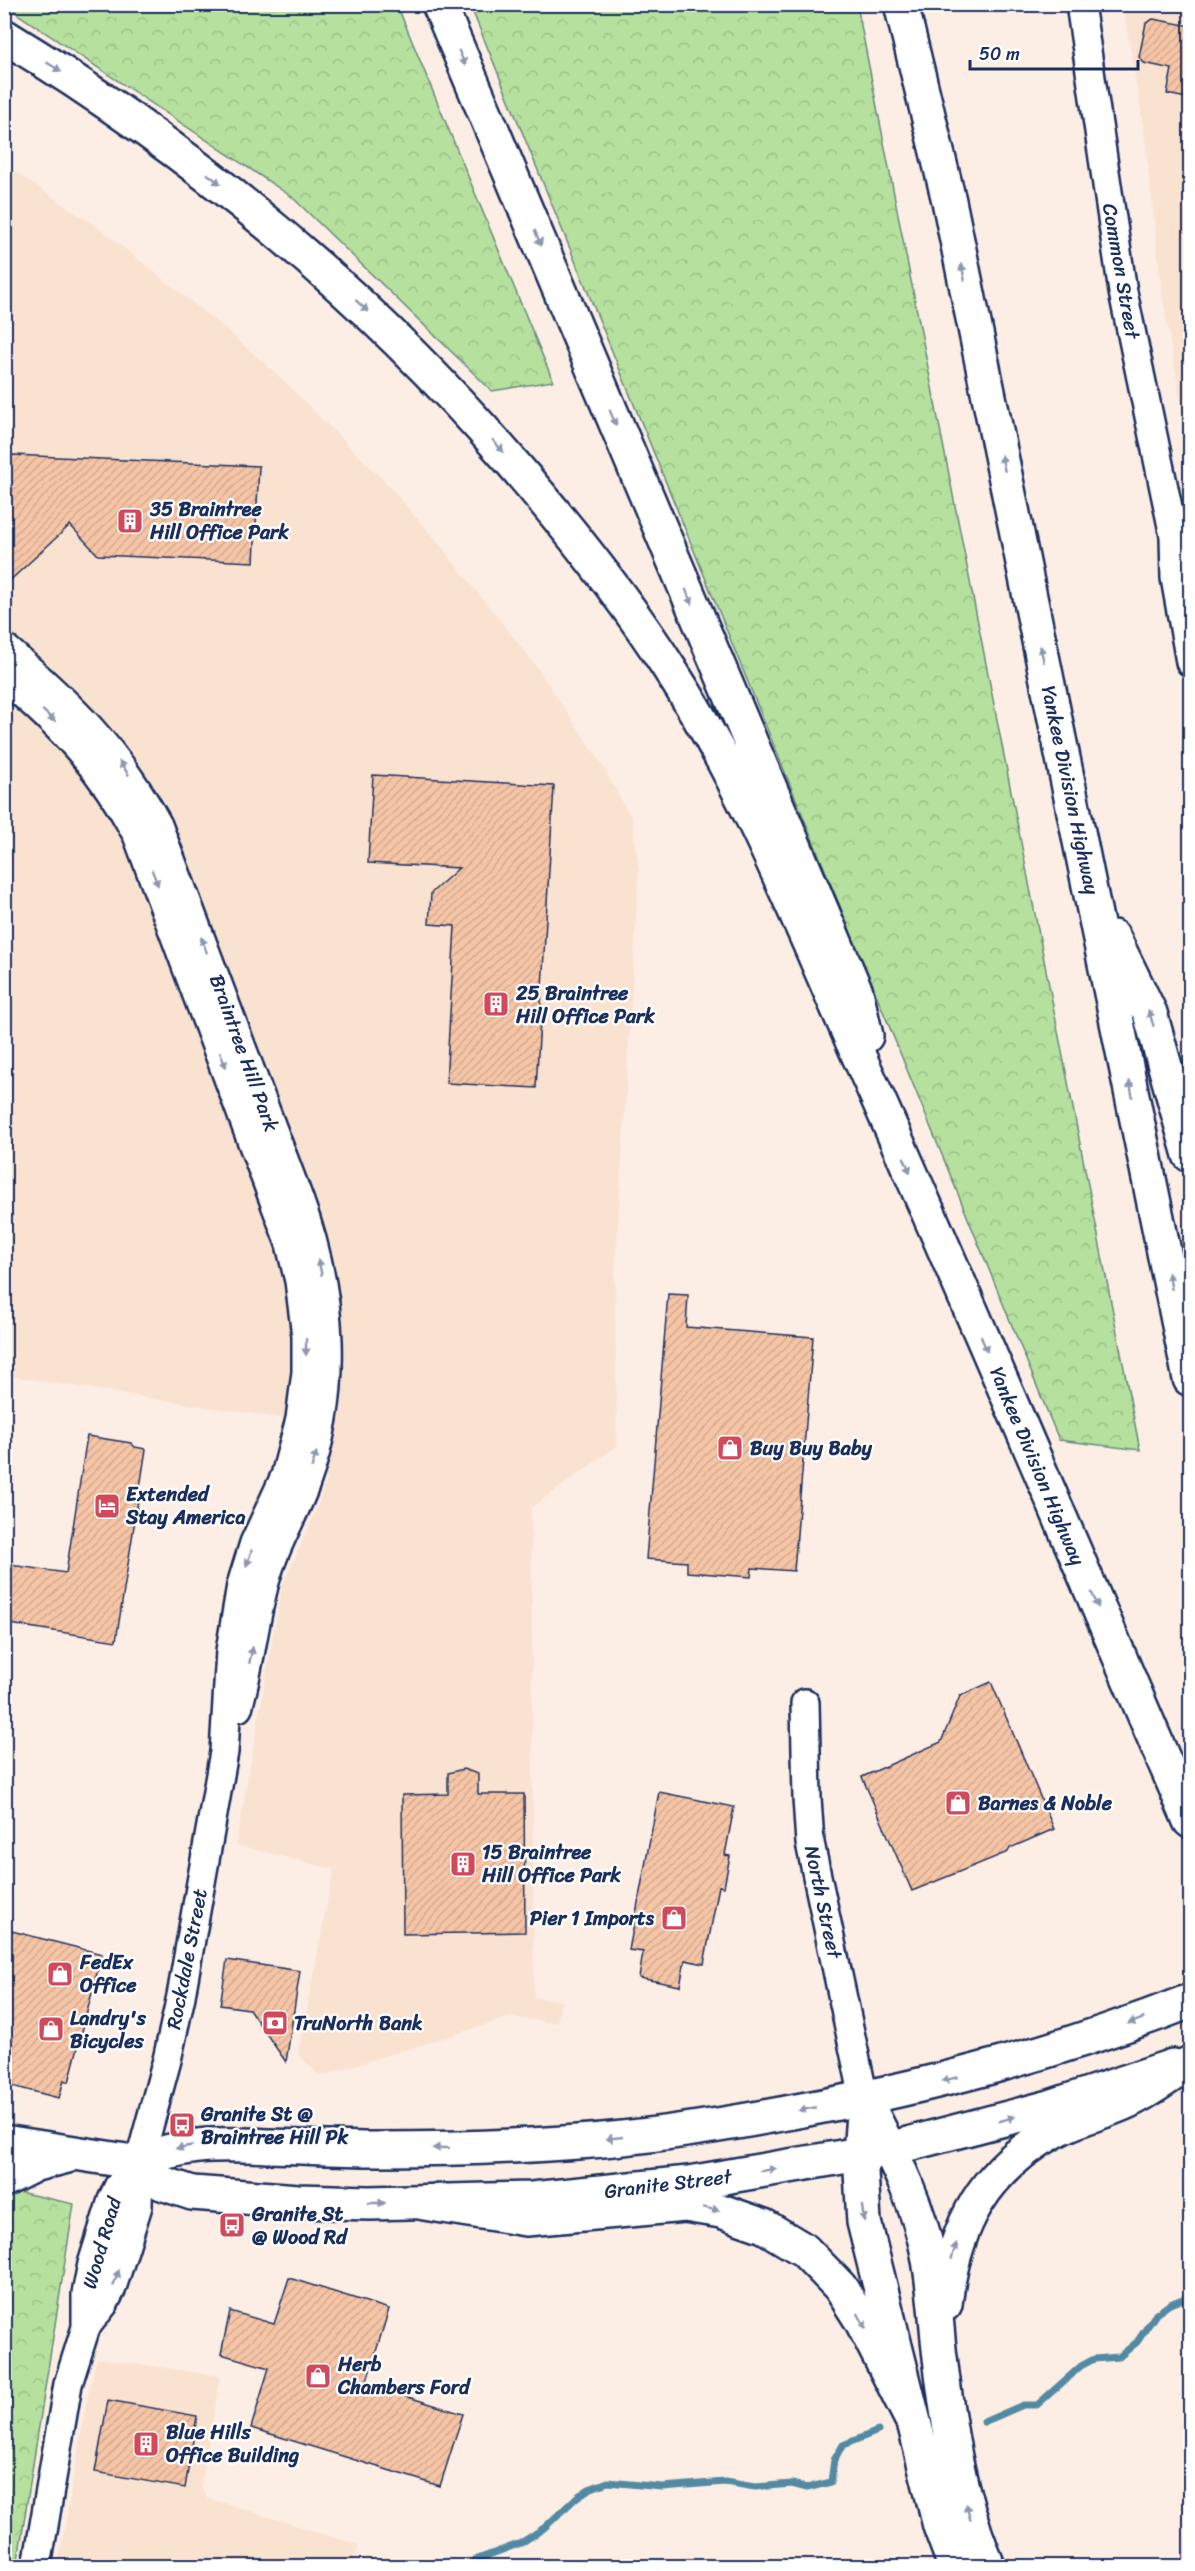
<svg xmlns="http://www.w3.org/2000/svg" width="1195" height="2571" font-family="Sriracha,sans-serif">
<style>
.built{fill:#fae2d1}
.forest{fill:url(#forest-crowns);stroke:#68887e;stroke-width:1.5}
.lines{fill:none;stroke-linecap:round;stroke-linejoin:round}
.stream{stroke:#528aa3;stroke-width:7}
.building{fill:url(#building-hatch);stroke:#1b2f5e;stroke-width:1.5}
.minor-casing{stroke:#1b2f5e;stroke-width:32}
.major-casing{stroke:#1b2f5e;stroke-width:38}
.highway-casing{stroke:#1b2f5e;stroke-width:38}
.minor{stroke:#fff;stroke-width:27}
.major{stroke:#fff;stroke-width:33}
.highway{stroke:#fff;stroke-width:33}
.oneway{fill:#8d97ae}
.labels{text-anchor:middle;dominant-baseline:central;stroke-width:4.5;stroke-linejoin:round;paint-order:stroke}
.street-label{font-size:20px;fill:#1b2f5e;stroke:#fff}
.poi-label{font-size:20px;font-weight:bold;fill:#1b2f5e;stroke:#fff;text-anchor:start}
</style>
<defs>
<pattern id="forest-crowns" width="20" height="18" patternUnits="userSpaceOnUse" patternTransform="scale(1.5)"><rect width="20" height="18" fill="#b5e09d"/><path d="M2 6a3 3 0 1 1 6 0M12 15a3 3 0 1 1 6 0" fill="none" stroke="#9bc08a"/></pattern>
<pattern id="building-hatch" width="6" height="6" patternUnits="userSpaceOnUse" patternTransform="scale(1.5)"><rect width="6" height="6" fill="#f6c5a6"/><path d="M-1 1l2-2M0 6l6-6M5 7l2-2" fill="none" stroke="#d2aa91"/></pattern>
</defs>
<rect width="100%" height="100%" fill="#fceee4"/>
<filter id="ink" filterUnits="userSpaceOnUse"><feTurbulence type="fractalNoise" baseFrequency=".0167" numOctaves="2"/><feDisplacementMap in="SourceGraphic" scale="12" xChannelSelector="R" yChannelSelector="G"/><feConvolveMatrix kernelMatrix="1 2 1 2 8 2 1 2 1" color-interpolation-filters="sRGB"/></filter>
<g filter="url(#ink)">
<path class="built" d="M1123 5H1190V456L1162 293 1144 130Z
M5 165 103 231 223 327 281 378 389 486 439 544 534 663 596 755 632 819 639 870 615 1275 617 1446 531 1508 534 1997 561 2001 557 2023 511 2017 320 2076 298 2054 334 1869 236 1845 282 1586 313 1518 327 1479 278 1456 286 1419 9 1376 5 1381Z
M97 2358 220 2376 201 2487 208 2498 359 2545 352 2566H58L87 2398Z"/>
<path class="forest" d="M4 5H397L553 381 492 391 292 197Z
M470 5H857L1140 1450 1059 1440Z
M5 2189 74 2204 17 2566H5Z"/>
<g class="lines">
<path class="stream" d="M984 2422 1023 2405H1037L1081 2366 1094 2359 1119 2357 1137 2342 1156 2314 1170 2304 1190 2296
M475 2560 521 2543 544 2528 577 2497 589 2489 608 2482 662 2487 725 2482 755 2487 792 2484 807 2488 831 2482 834 2460 843 2445 878 2431"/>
</g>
<path class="building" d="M1153 19 1191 26V99L1167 94 1172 69 1144 63 1139 57 1146 23Z
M13 455 259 466 254 562 98 555 70 525 4 586V464Z
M373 775 554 786 536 1088 446 1083 455 926 429 924 431 893 459 868 368 863Z
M668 1294 688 1295 686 1327 813 1337 794 1571 752 1568 751 1577 687 1572V1562L646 1559Z
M87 1436 131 1443 135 1447 146 1449 116 1641 4 1623V1564L66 1573Z
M991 1682 1054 1829 1010 1848 1008 1852 912 1891 862 1777 941 1742 960 1696Z
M463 1769 478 1774V1794H524L525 1932 403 1934 402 1795 448 1794V1773Z
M659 1792 734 1807 725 1855 730 1856 724 1887 719 1886 704 1964 685 1960 680 1986 639 1978 643 1952 629 1950Z
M4 1929 102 1954 69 2082 64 2080 59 2098 4 2084Z
M227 1960 300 1971 286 2062 249 2009 220 2005Z
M289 2278 389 2309 366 2384 463 2414 440 2486 251 2428 269 2368 221 2354 230 2311 274 2324Z
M108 2400 197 2416 185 2488 95 2472Z"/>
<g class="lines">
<defs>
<path id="minor" d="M1080 4 1123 292 1174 536 1175 578 1190 662
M4 647C71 705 115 746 158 825L299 1199C333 1291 340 1389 306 1483 295 1514 276 1543 267 1575 254 1618 251 1664 238 1708
M4 678C62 727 101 768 137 835L290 1244 299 1281 306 1336V1372L300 1419 285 1476 254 1543 241 1585 230 1651 224 1752 181 1996 167 2060 139 2163 138 2206 112 2288 104 2304 86 2327
M805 1703 807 1798 810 1843 864 2098
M37 2566 68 2384 86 2327V2294L92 2264 112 2200 118 2187 139 2163"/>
<path id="major" d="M4 2142 139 2163 162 2183 192 2193 298 2201 369 2203 532 2199 689 2183 889 2149 1050 2107 1173 2066
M139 2163C182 2141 224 2144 270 2146 306 2147 342 2149 378 2149 445 2149 511 2147 578 2142 651 2137 724 2125 797 2111 936 2085 1059 2052 1190 2001
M4 2180 36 2164 67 2156"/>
<path id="highway" d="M439 4 856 992 866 1036
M901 4 949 201 1190 1379
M4 36C194 152 363 291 509 459 566 525 622 594 669 668 749 791 802 930 862 1063 975 1314 1081 1568 1190 1821
M1113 937 1150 1013 1190 1155
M864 2098C889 2149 917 2198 928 2254 934 2286 936 2318 939 2349 948 2424 958 2497 988 2566
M864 2100 860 2155 864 2222 940 2526 955 2566
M424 2203 526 2219 685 2205 721 2211 764 2226 804 2250 840 2287 861 2320 912 2420
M945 2304C954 2226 984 2169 1056 2130 1078 2118 1105 2112 1128 2101 1150 2091 1170 2075 1190 2063"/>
</defs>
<use href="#minor" class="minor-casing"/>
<use href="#major" class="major-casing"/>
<use href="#highway" class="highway-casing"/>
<use href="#minor" class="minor"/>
<use href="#major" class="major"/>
<use href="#highway" class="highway"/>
</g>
<defs><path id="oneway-solid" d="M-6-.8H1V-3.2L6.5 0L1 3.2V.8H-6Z" transform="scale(1.5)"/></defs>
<g class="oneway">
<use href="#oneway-solid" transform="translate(462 58) rotate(67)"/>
<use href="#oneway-solid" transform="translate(54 67) rotate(32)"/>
<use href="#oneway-solid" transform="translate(214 179) rotate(38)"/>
<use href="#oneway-solid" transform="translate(538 238) rotate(67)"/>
<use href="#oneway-solid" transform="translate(963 272) rotate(-102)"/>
<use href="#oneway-solid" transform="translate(362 306) rotate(43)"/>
<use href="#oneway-solid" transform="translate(613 418) rotate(67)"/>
<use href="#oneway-solid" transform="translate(498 446) rotate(49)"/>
<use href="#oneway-solid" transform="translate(1003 463) rotate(-102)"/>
<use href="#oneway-solid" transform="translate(689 597) rotate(67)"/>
<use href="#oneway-solid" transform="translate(1042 654) rotate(-102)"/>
<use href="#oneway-solid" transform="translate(49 716) rotate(42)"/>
<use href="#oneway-solid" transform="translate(124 768) rotate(-124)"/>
<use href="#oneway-solid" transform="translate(155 878) rotate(69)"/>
<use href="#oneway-solid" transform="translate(204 945) rotate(-110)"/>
<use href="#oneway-solid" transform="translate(1151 1018) rotate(-108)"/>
<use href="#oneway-solid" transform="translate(223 1060) rotate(70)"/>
<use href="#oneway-solid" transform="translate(1131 1089) rotate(-101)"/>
<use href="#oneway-solid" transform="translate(907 1165) rotate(67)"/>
<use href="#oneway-solid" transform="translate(320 1267) rotate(-101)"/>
<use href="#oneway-solid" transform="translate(1170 1281) rotate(-101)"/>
<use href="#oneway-solid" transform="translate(984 1344) rotate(67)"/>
<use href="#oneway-solid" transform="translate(306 1347) rotate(90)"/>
<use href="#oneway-solid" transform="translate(314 1460) rotate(-73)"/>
<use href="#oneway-solid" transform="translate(249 1558) rotate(109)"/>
<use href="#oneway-solid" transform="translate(1095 1600) rotate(67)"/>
<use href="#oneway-solid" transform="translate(251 1655) rotate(-78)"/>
<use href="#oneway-solid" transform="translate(1136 2021) rotate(160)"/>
<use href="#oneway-solid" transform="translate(950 2079) rotate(166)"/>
<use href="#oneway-solid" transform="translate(807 2109) rotate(169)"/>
<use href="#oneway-solid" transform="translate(1007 2119) rotate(-16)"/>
<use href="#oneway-solid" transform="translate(614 2138) rotate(174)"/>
<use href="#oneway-solid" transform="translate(184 2147) rotate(169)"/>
<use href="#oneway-solid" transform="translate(441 2148) rotate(179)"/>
<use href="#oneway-solid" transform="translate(768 2170) rotate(-9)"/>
<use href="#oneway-solid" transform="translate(377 2203)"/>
<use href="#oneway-solid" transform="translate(711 2209) rotate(12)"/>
<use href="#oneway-solid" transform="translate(863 2213) rotate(82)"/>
<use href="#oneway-solid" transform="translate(954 2251) rotate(-73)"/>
<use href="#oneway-solid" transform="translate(116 2278) rotate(-70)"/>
<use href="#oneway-solid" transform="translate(862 2321) rotate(62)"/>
<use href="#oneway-solid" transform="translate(968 2512) rotate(-107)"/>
</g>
</g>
<defs>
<symbol id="building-square" viewBox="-11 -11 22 22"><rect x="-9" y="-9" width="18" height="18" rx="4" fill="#d1495b" stroke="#fff"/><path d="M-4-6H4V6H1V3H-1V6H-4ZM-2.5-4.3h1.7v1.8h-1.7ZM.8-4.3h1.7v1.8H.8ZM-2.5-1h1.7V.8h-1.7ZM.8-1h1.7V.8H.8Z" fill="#fff"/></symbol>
<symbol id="shop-square" viewBox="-11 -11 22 22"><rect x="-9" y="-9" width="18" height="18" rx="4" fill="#d1495b" stroke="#fff"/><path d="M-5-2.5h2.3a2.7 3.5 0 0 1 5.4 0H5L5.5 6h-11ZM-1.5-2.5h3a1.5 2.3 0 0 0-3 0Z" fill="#fff"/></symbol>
<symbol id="hotel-square" viewBox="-11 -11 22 22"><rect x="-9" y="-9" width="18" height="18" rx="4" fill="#d1495b" stroke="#fff"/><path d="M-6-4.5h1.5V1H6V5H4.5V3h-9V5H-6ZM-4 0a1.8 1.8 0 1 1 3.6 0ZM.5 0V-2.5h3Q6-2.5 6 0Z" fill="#fff"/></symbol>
<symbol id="bank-square" viewBox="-11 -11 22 22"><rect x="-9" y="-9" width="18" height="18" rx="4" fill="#d1495b" stroke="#fff"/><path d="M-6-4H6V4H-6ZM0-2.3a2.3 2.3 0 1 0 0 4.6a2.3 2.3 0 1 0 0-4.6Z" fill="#fff"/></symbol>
<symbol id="bus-square" viewBox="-11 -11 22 22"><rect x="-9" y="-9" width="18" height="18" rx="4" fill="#d1495b" stroke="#fff"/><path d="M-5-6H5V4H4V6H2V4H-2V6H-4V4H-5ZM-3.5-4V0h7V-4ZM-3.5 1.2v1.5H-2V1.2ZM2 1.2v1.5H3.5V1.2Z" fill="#fff"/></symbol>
</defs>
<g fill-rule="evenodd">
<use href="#building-square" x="115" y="506" width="30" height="30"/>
<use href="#building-square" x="481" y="989" width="30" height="30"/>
<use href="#shop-square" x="715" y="1433" width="30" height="30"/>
<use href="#hotel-square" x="92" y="1491" width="30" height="30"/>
<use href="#shop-square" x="943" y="1788" width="30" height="30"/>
<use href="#building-square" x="448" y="1849" width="30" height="30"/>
<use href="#shop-square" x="659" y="1903" width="30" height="30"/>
<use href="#shop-square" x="45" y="1959" width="30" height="30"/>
<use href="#bank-square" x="260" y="2008" width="30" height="30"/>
<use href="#shop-square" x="36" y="2014" width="30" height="30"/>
<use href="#bus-square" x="167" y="2110" width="30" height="30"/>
<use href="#bus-square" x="217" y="2210" width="30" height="30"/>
<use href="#shop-square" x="303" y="2361" width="30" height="30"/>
<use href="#building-square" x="131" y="2429" width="30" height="30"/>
</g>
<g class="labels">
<g class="street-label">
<text transform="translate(1121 271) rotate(80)">Common Street</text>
<text transform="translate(1070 790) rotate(78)">Yankee Division Highway</text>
<text transform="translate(244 1053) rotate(70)">Braintree Hill Park</text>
<text transform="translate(1037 1466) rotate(67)">Yankee Division Highway</text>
<text transform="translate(823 1902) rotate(78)">North Street</text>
<text transform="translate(187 1959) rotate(-79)">Rockdale Street</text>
<text transform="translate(668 2184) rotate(-7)">Granite Street</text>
<text transform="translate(102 2243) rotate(-74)">Wood Road</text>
</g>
<g class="poi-label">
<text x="150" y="509">35 Braintree<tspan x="150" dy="23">Hill Office Park</tspan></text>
<text x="516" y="993">25 Braintree<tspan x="516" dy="23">Hill Office Park</tspan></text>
<text x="750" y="1448">Buy Buy Baby</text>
<text x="126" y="1494">Extended<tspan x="126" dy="23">Stay America</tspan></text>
<text x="978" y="1803">Barnes &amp; Noble</text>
<text x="482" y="1852">15 Braintree<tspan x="482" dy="23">Hill Office Park</tspan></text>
<text x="654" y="1918" text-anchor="end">Pier 1 Imports</text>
<text x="80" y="1962">FedEx<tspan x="80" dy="23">Office</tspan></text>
<text x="70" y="2018">Landry's<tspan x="70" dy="23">Bicycles</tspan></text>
<text x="294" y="2023">TruNorth Bank</text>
<text x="201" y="2114">Granite St @<tspan x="201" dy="23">Braintree Hill Pk</tspan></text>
<text x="252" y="2214">Granite St<tspan x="252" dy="23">@ Wood Rd</tspan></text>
<text x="338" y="2364">Herb<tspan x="338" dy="23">Chambers Ford</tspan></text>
<text x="166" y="2432">Blue Hills<tspan x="166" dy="23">Office Building</tspan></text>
</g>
</g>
<rect width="1195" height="2571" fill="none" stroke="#fff" stroke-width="24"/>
<rect x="12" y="12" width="1171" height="2547" fill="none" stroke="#1b2f5e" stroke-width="2" filter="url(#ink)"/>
<path d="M970 60v9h168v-9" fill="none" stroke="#1b2f5e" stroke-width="3"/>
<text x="979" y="60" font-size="18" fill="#1b2f5e" stroke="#ffffff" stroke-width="4.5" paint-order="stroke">50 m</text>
</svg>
